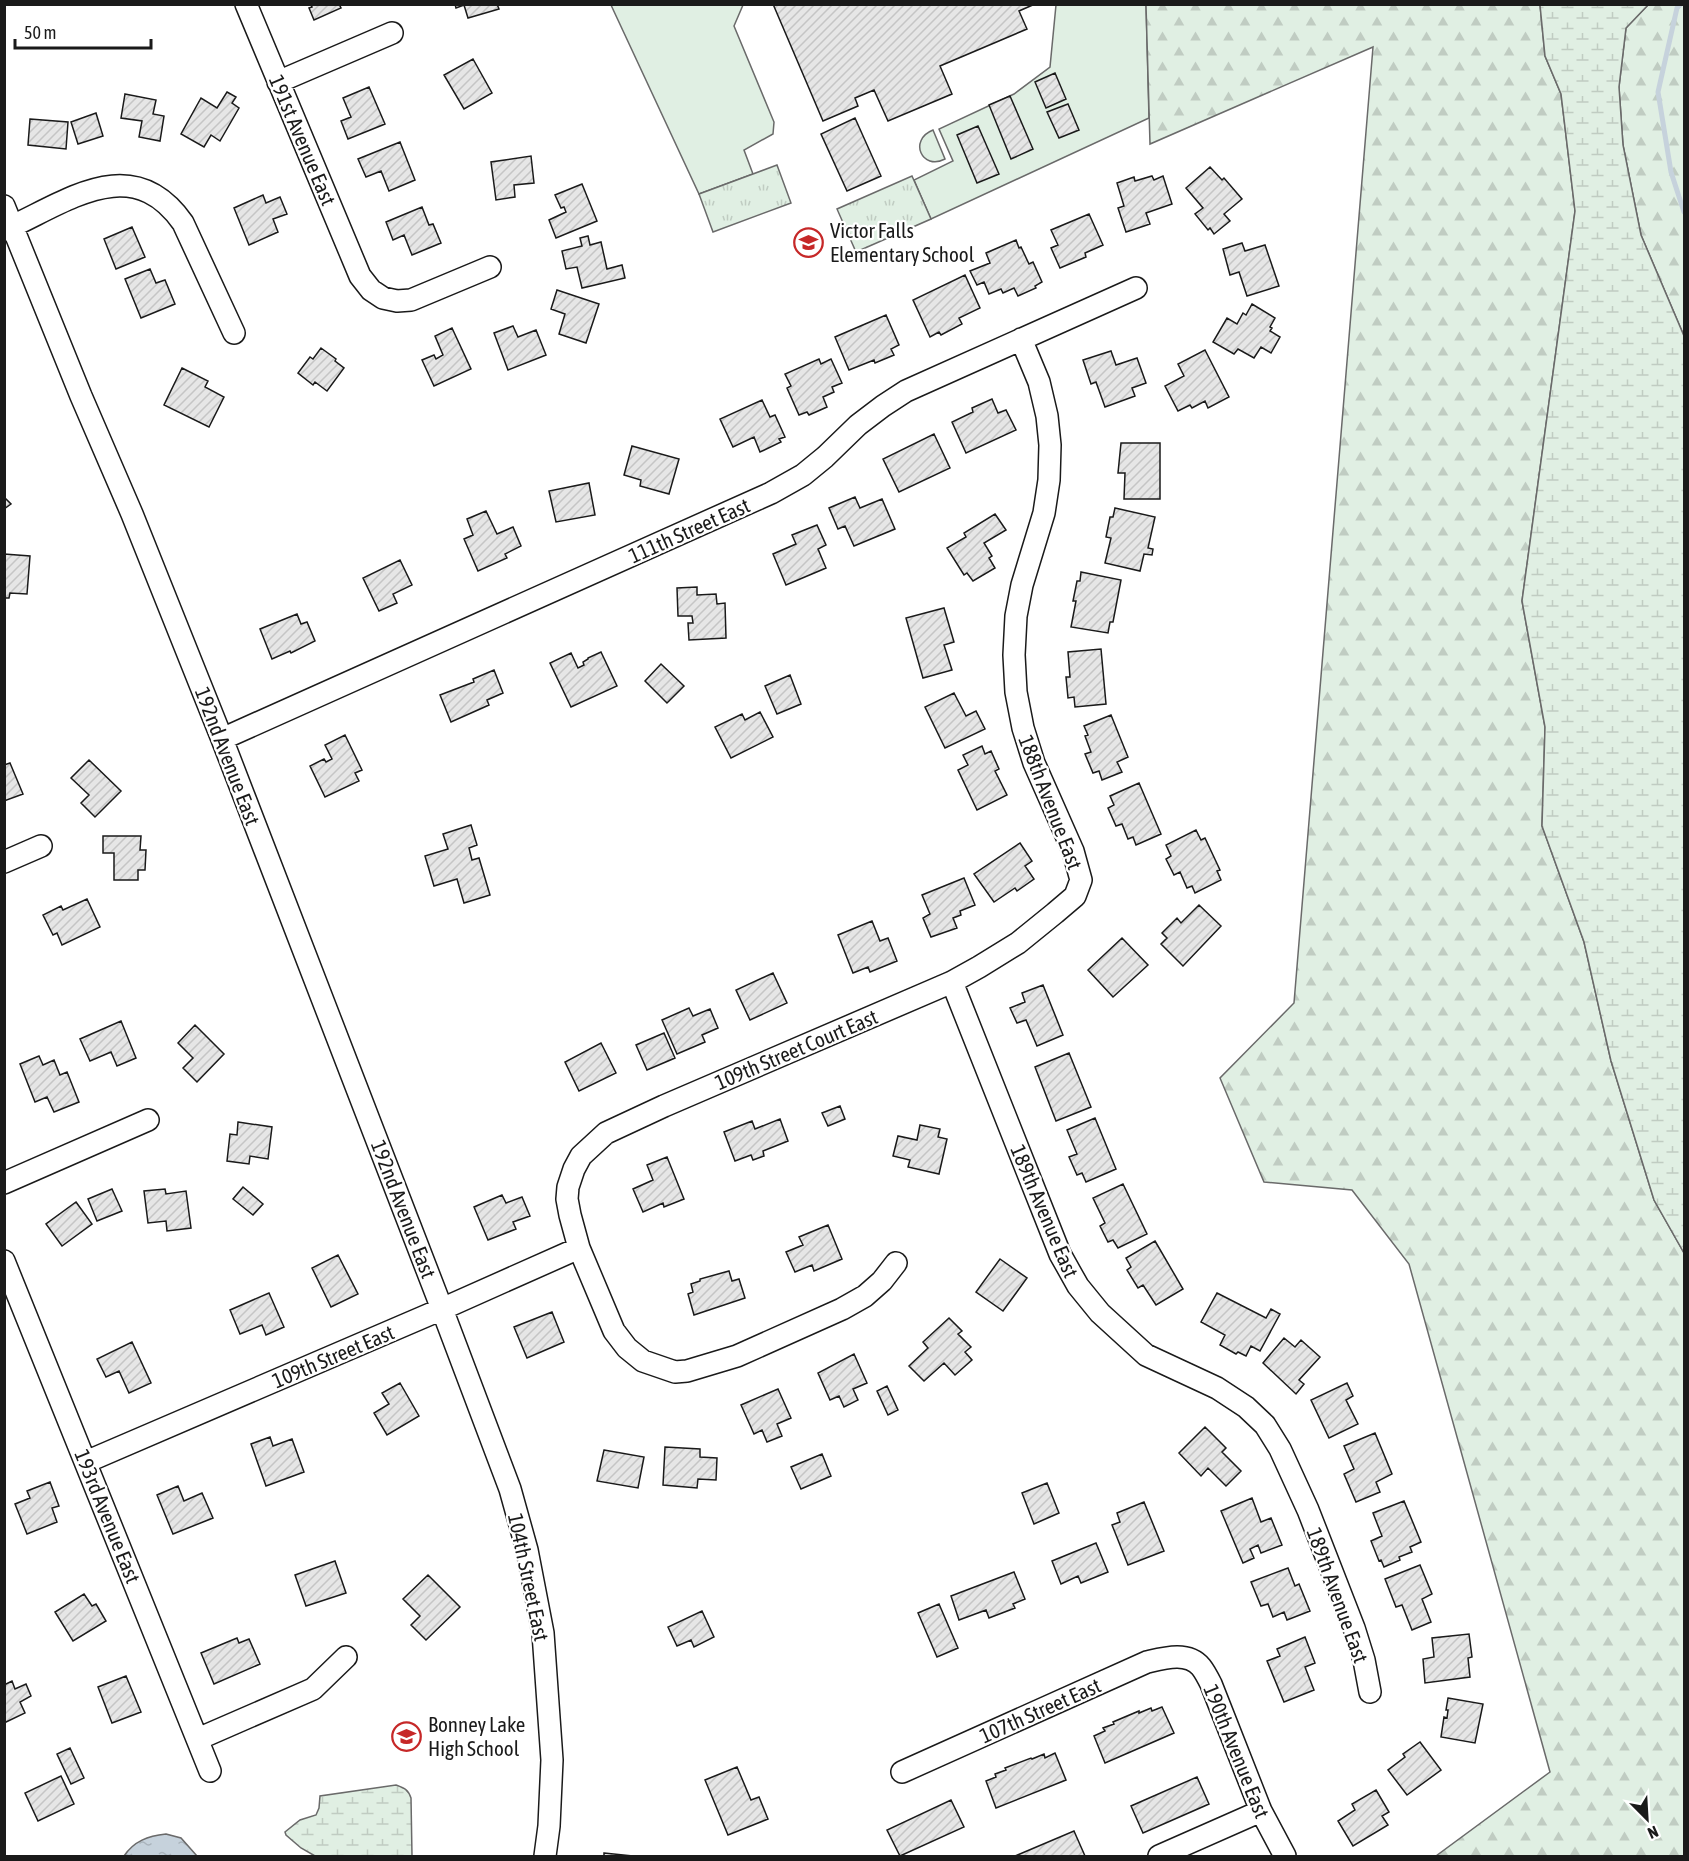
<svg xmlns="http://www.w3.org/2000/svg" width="1689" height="1861" font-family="'Asap Condensed',sans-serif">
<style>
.green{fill:#e0efe3;stroke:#6a6a6a;stroke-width:1.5}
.forest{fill:url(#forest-firs);stroke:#6a6a6a;stroke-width:1.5}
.wetland{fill:url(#wetland-marsh);stroke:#6a6a6a;stroke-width:1.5}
.park{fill:url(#park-tufts);stroke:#6a6a6a;stroke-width:1.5}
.water{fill:url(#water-ripples);stroke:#6a6a6a;stroke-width:1.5}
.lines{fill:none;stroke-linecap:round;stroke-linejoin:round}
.stream{stroke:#c6d2dc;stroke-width:5}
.building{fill:url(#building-hatch);stroke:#1a1a1a;stroke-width:1.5}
.minor-casing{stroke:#1a1a1a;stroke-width:24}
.minor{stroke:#fff;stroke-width:21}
.labels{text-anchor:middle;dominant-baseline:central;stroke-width:4.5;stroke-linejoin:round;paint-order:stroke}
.street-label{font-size:21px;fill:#1a1a1a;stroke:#fff}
.poi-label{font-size:21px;fill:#1a1a1a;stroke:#fff;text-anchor:start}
</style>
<defs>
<pattern id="forest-firs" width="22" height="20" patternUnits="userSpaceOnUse" patternTransform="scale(1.5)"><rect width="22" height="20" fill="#e0efe3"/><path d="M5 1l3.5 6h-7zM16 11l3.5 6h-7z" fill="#c0ccc2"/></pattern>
<pattern id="wetland-marsh" width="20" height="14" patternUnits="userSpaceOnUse" patternTransform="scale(1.5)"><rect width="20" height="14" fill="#e0efe3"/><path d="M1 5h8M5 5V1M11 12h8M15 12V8" fill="none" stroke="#c0ccc2"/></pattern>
<pattern id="park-tufts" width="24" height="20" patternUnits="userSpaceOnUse" patternTransform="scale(1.5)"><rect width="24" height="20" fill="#e0efe3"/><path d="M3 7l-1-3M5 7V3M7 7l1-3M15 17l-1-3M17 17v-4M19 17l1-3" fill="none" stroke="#c0ccc2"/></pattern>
<pattern id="water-ripples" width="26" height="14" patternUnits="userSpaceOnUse" patternTransform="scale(1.5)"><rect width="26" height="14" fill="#c6d2dc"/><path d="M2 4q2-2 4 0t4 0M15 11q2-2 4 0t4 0" fill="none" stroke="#aab4bc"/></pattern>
<pattern id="building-hatch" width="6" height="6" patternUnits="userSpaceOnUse" patternTransform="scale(1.5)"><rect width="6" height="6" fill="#e6e6e6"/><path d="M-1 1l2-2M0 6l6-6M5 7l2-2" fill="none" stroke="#c5c5c5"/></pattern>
</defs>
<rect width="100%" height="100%" fill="#fff"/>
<path class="green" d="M611 5H743L734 26 774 122 773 134 744 150 753 174 699 194Z
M1056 5H1146L1149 118 931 219 914 180 953 161 939 129 1014 94 1050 67Z
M933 130 945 159C922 171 908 140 933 130Z"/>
<path class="forest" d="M1146 5H1540L1545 56 1561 94 1575 211 1522 601 1545 727 1542 826 1584 942 1611 1061 1654 1200 1684 1253V1856H1436L1550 1772 1409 1264 1352 1190 1264 1182 1220 1078 1294 1003 1373 47 1150 144Z
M1648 5H1684V336L1641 235 1623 145 1619 87 1626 28Z"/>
<path class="wetland" d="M1540 5H1648L1626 28 1619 87 1623 145 1641 235 1684 336V1253L1654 1200 1611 1061 1584 942 1542 826 1545 727 1522 601 1575 211 1561 94 1545 56Z
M396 1785C404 1788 408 1789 411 1798L412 1856H315L301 1848 286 1835 285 1832 300 1820 316 1815 319 1808 320 1796Z"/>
<path class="park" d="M777 165 791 203 713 232 699 194Z
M912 176 931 219 856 252 837 209Z"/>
<path class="water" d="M166 1834 181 1838 197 1856H124C134 1841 148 1836 166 1834Z"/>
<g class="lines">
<path class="stream" d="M1681 4 1677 8 1658 92 1671 172 1684 212"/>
</g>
<path class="building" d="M311 4H339L341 8 314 20 309 8 312 7Z
M455 4H497L499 9 468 18 464 5 456 8Z
M773 4H1035L1019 11 1027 29 940 66 952 94 888 121 874 90 855 98 858 106 823 121Z
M473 59 492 93 464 109 444 75Z
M1055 73 1066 99 1046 108 1035 82Z
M369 87 385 124 348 139 341 121 351 117 343 98Z
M227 92 236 97 232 103 239 108 220 141 211 135 204 147 181 134 201 98 217 108Z
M125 94 156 100 153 114 164 116 160 141 139 137 142 121 121 118Z
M1010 96 1033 149 1011 159 989 105Z
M1068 104 1079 130 1059 138 1047 112Z
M96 113 103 136 78 144 71 122Z
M855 118 881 176 847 191 821 134Z
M30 119 68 122 66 149 28 145Z
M978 126 999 174 977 183 957 135Z
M400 142 415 180 389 191 381 171 366 177 358 159Z
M531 156 534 183 514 185 515 197 496 200 491 162Z
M1210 167 1222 180 1224 178 1242 199 1224 214 1230 221 1214 234 1210 228 1208 230 1195 214 1203 208 1186 188Z
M1152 176 1154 180 1163 176 1172 204 1146 213 1150 224 1126 232 1118 208 1124 206 1117 183 1134 177 1135 181Z
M582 184 597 221 556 238 549 220 566 212 564 207 561 208 555 195Z
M263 195 266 203 280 197 287 214 273 219 278 232 249 245 234 208Z
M422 207 429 225 433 224 441 243 412 255 404 235 393 240 386 222Z
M1089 214 1103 245 1085 253 1086 257 1060 268 1051 248 1058 245 1051 230Z
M132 227 145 257 116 269 104 239Z
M588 236 590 245 601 242 607 269 622 265 625 278 582 288 577 267 566 269 562 251 582 246 580 238Z
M1016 240 1019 248 1021 247 1029 264 1033 262 1042 282 1035 286 1036 288 1018 296 1014 288 1003 293 1001 289 989 294 984 282 977 285 970 271 990 263 986 253Z
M1242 243 1245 251 1265 245 1279 286 1247 296 1239 272 1230 275 1223 249Z
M150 269 156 283 165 280 175 304 141 318 125 279Z
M965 275 980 308 959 318 962 324 941 335 939 332 930 337 913 300Z
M557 290 599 304 586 343 559 334 565 314 551 309Z
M1252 304 1275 318 1270 327 1272 328 1270 331 1280 337 1271 353 1261 347 1254 358 1238 349 1234 354 1213 342 1227 318 1237 324 1243 313 1246 315Z
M886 315 899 345 891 349 894 355 875 363 874 360 849 370 835 337Z
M513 326 518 337 536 330 546 355 508 370 494 333Z
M452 328 471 369 434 386 422 360 434 355 436 359 443 355 435 336Z
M321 348 336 359 335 361 344 368 327 391 315 382 313 385 298 373 310 357 313 359Z
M1205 350 1229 397 1208 408 1205 401 1192 408 1190 405 1178 411 1165 386 1184 376 1178 364Z
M1111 351 1116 365 1137 358 1146 383 1132 388 1135 396 1105 407 1096 382 1091 384 1083 360Z
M819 359 821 364 831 359 842 383 832 387 834 392 823 397 827 407 809 415 807 412 799 415 787 388 791 386 785 374Z
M182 368 208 381 205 387 224 397 209 427 164 405Z
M992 399 998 413 1006 410 1016 430 966 453 952 422 973 412 972 408Z
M762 400 770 417 775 415 785 437 779 439 781 442 760 452 754 437 733 447 720 419Z
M934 434 950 468 899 492 883 459Z
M1121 443H1160V499H1124L1125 473H1118Z
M632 446 679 459 669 494 640 486 641 480 624 475Z
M589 483 595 515 556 522 549 491Z
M4 497 11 504 4 509Z
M855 497 860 508 882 499 895 529 854 546 845 526 838 529 829 508Z
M1115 508 1155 517 1148 548 1153 549 1152 555 1144 554 1140 571 1105 563 1111 538 1106 537 1110 517H1113Z
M486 511 497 534 513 527 521 546 505 554 507 558 478 571 464 539 473 535 467 519Z
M995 514 1006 530 984 543 992 556 989 558 995 568 973 581 967 573 964 575 947 548 966 537 964 533Z
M817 525 826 545 818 549 826 568 786 585 773 554 796 544 792 535Z
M4 554 30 556 27 594 10 593 9 598H4Z
M400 560 412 585 393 594 397 603 379 611 363 578Z
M1081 572 1121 580 1113 622H1110L1108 633 1071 627 1076 601H1073L1077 581H1080Z
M697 587V595L716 594 717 604 725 603 726 638 689 640 688 623H693L692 616H678L677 588Z
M944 608 954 642 944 645 952 670 923 678 906 618Z
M297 614 301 624 307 622 315 641 291 653 290 651 272 659 260 629Z
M1101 649 1106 704 1075 707 1074 697 1068 698 1066 677H1070L1068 652Z
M601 652 617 686 571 707 550 663 571 653 578 668 584 665 583 662 588 659V658Z
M661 664 684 686 667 703 645 681Z
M494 670 503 693 487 700 489 705 451 722 440 695 474 682 473 679Z
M790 675 801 704 777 714 765 686Z
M954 693 966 716 976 711 985 729 945 748 925 707Z
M760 712 773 737 731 758 715 727 742 714 745 720Z
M1111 715 1128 757 1117 762 1122 772 1102 780 1099 771 1093 773 1085 754 1091 752 1085 736 1088 735 1084 726Z
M345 735 362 770 355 773 359 781 325 797 310 766 324 759 326 762 332 759 325 745Z
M982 746 985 754 991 751 999 769 995 771 1007 795 977 810 958 770 968 765 963 755Z
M89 760 121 791 95 817 81 803 89 795 71 778Z
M10 763 23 794 4 801V765Z
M1139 783 1161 834 1136 845 1133 837 1128 839 1122 824 1116 826 1108 808 1114 805 1110 796Z
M471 825 477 845 469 848 472 860 479 858 490 895 464 903 457 879 434 886 425 856 448 849 443 834Z
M1196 830 1201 840 1205 838 1220 870 1217 871 1221 880 1195 893 1192 886 1187 888 1180 872 1174 875 1166 859 1171 856 1166 845Z
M103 836H141L140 850H146L145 870H138V880H114V853H103Z
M1020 843 1032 861 1025 866 1034 879 1017 891 1015 888 994 902 974 874Z
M964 878 975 905 960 911 961 915 953 918 957 928 931 937 923 918 930 914 922 895Z
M87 899 100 927 62 945 57 933 53 935 43 915 61 906 63 910Z
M1199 905 1221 926 1183 966 1161 944 1167 938 1162 933 1177 918 1181 923Z
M872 921 880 941 888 938 897 961 870 972 868 967 853 973 838 935Z
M1122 938 1148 965 1113 997 1088 970Z
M773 973 787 1003 750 1020 736 990Z
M1043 985 1063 1035 1037 1046 1026 1020 1017 1023 1010 1008 1025 1002 1022 993Z
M689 1008 693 1016 710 1009 718 1028 702 1035 705 1042 677 1054 662 1020Z
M121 1021 136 1058 117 1066 111 1052 90 1061 80 1039Z
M195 1025 224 1054 197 1082 183 1068 193 1058 178 1043Z
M664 1033 675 1058 647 1070 636 1045Z
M601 1043 616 1073 579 1091 565 1062Z
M1069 1053 1091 1107 1056 1121 1035 1067Z
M39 1056 43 1065 54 1060 60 1075 67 1072 79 1102 54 1112 47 1097 35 1102 20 1064Z
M840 1106 845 1119 828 1126 822 1113Z
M1095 1118 1116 1169 1086 1182 1082 1173 1077 1175 1069 1157 1077 1154 1067 1130Z
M780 1119 788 1141 763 1151 764 1156 753 1160 751 1155 735 1161 724 1132 752 1121 755 1129Z
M238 1122 272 1127 268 1159 250 1156 249 1164 227 1161 230 1134 237 1135Z
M920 1125 940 1129 938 1137 947 1139 939 1174 908 1167 910 1160 893 1156 898 1136 917 1140Z
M667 1157 684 1199 664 1207 663 1203 643 1212 633 1189 653 1180 647 1165Z
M1123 1184 1147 1234 1118 1248 1113 1240 1108 1242 1100 1226 1105 1223 1093 1198Z
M243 1187 263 1204 253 1215 233 1199Z
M112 1189 122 1211 97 1221 88 1199Z
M165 1189 166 1194 186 1191 191 1228 167 1231 166 1221 148 1223 144 1191Z
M502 1195 506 1203 522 1197 530 1216 513 1222 516 1229 488 1240 474 1207Z
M76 1202 92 1224 62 1246 46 1224Z
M828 1225 842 1259 814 1271 812 1265 795 1272 786 1252 803 1245 799 1237Z
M1155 1241 1183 1289 1156 1305 1143 1285 1138 1288 1127 1270 1131 1267 1126 1258Z
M338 1255 358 1294 331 1307 312 1268Z
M1000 1259 1027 1278 1003 1311 976 1292Z
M729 1271 732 1281 739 1279 745 1298 694 1315 688 1294 693 1292 691 1284 700 1281V1279Z
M269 1293 284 1327 266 1335 262 1325 240 1334 230 1310Z
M1217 1293 1266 1318 1271 1309 1280 1314 1260 1351 1251 1346 1246 1356 1238 1352 1236 1354 1220 1345 1225 1335 1201 1322Z
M552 1312 564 1342 527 1358 514 1327Z
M949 1318 962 1331 958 1334 971 1347 965 1352 972 1360 955 1375 944 1363 924 1381 909 1366 928 1348 923 1342Z
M1284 1338 1295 1347 1301 1340 1320 1357 1299 1380 1304 1384 1296 1394 1263 1363Z
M132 1342 151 1383 129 1393 119 1371 106 1377 97 1359Z
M854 1354 867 1383 853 1389 858 1400 844 1407 839 1396 830 1400 818 1373Z
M400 1383 419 1416 387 1435 374 1413 389 1404 382 1393Z
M1347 1383 1353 1396 1346 1400 1358 1424 1329 1438 1311 1400Z
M887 1386 898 1410 888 1415 877 1391Z
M778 1389 791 1418 777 1424 782 1436 767 1442 762 1430 754 1434 741 1405Z
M1205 1427 1226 1448 1222 1452 1241 1471 1226 1486 1208 1468 1201 1476 1179 1453Z
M1375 1433 1392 1474 1376 1482 1380 1492 1356 1502 1344 1474 1354 1469 1344 1446Z
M270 1437 273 1446 292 1439 304 1472 266 1486 251 1444Z
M665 1447 700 1449V1457L717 1458 716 1480 698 1479 697 1488 663 1485Z
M604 1450 644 1457 638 1488 597 1481Z
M822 1454 831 1476 801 1489 791 1467Z
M50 1482 59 1506 52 1508 57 1522 27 1534 15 1504 30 1498 27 1491Z
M1047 1483 1059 1513 1034 1524 1022 1493Z
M178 1486 184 1501 202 1493 213 1518 173 1534 157 1495Z
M1252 1498 1261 1522 1271 1518 1282 1545 1261 1553 1258 1545 1250 1549 1254 1558 1243 1563 1221 1511Z
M1404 1501 1421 1542 1410 1547 1412 1552 1399 1557 1400 1560 1384 1567 1381 1560 1379 1561 1371 1541 1382 1536 1373 1513Z
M1144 1502 1164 1551 1128 1565 1112 1525 1120 1522 1117 1513Z
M1096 1543 1108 1572 1081 1583 1078 1576 1061 1584 1052 1561Z
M335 1561 346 1593 306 1606 295 1575Z
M1420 1565 1432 1594 1422 1599 1431 1622 1412 1630 1402 1605 1396 1607 1385 1579Z
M1288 1568 1295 1586 1299 1584 1310 1611 1287 1620 1284 1612 1273 1617 1268 1604 1261 1606 1251 1582Z
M1014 1572 1025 1599 1013 1604 1015 1608 989 1618 986 1610 959 1620 951 1596Z
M428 1575 460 1607 426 1640 411 1625 420 1616 403 1599Z
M84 1594 92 1606 96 1604 106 1621 73 1641 55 1612Z
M939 1604 958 1648 937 1657 918 1613Z
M702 1611 714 1637 694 1647 691 1640 677 1646 668 1627Z
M1469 1634 1472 1657 1468 1658 1470 1677 1425 1683 1423 1659 1434 1657 1432 1638Z
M1305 1637 1315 1663 1305 1667 1314 1690 1284 1702 1267 1661 1280 1656 1277 1649Z
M237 1638 239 1643 249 1639 260 1664 214 1684 201 1653Z
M126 1676 141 1712 112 1723 98 1687Z
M12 1681 15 1689 26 1684 31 1696 20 1702 25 1713 4 1723V1685Z
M1448 1698 1483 1704 1475 1743 1441 1737 1444 1717 1447 1718 1448 1710H1446Z
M1162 1707 1174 1733 1105 1763 1094 1736 1105 1731 1103 1728 1114 1724 1113 1722 1139 1711V1713L1151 1708 1152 1711Z
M1420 1742 1441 1770 1407 1795 1388 1770 1405 1757 1403 1754Z
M70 1748 84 1778 71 1784 57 1754Z
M1055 1753 1066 1780 996 1808 986 1781 996 1777 995 1774 1006 1770 1005 1768 1031 1758 1032 1759 1044 1754 1045 1758Z
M737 1767 751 1800 759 1797 768 1819 728 1835 705 1780Z
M61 1776 74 1804 38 1821 25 1793Z
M1197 1777 1209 1804 1143 1833 1131 1806Z
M1376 1790 1389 1812 1382 1816 1388 1825 1353 1846 1338 1821 1355 1810 1352 1804Z
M951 1800 964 1827 900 1856 887 1830Z
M1074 1831 1085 1856H1015Z
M604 1853 633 1856H604Z"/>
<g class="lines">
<defs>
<path id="minor" d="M246 4 360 276 371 290 383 298 397 301 411 300 490 267
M278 82 392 33
M4 206 81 396 132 514 222 739 442 1309 510 1489 527 1550 543 1633 552 1760 549 1826 545 1856
M4 230C64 204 131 149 183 223L234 333
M222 739 771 493 803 475 825 457 858 425 883 406 906 391 1136 288
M4 862 41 846
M952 982 1060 1254 1078 1286 1100 1313 1146 1355 1217 1388 1246 1407 1265 1425 1280 1449 1308 1510 1354 1628 1364 1660 1370 1692
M4 1183 148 1120
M4 1261 210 1771
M896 1263 882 1281 865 1296 842 1309 737 1356 687 1371 675 1372 643 1361 627 1348 614 1331 579 1248 570 1215 567 1199 568 1187 574 1169 581 1156 606 1133 664 1106 952 982 979 967 1018 943 1055 913 1075 896 1081 880 1073 851 1034 763 1023 728 1016 692 1014 655 1016 616 1022 585 1044 513 1049 480 1050 445 1047 416 1039 382 1021 339
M86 1462 442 1309 579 1248
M198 1739 313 1689 346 1657
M902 1772 1147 1662C1164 1658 1188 1651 1201 1667 1205 1672 1208 1678 1211 1684L1261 1811 1285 1856
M1159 1856 1261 1811"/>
</defs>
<use href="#minor" class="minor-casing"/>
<use href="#minor" class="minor"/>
</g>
<defs>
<symbol id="school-ring" viewBox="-11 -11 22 22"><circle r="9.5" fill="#fff" stroke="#c62828" stroke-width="1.5"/><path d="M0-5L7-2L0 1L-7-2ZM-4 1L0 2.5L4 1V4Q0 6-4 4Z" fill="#c62828"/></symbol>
</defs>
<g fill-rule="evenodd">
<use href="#school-ring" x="792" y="226" width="33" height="33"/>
<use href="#school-ring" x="390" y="1720" width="33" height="33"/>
</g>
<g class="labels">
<g class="street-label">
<text transform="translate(303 140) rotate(67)">191st Avenue East</text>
<text transform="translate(689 530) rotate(-24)">111th Street East</text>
<text transform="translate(228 756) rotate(69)">192nd Avenue East</text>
<text transform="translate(1051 802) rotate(69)">188th Avenue East</text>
<text transform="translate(796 1049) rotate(-23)">109th Street Court East</text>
<text transform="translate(404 1209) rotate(69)">192nd Avenue East</text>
<text transform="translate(1045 1211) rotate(67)">189th Avenue East</text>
<text transform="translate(333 1356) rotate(-23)">109th Street East</text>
<text transform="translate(108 1516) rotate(68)">193rd Avenue East</text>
<text transform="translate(529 1577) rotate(78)">104th Street East</text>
<text transform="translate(1338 1595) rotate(70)">189th Avenue East</text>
<text transform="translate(1040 1710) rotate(-24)">107th Street East</text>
<text transform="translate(1237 1751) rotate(68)">190th Avenue East</text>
</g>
<g class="poi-label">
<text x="830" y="230">Victor Falls<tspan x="830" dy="24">Elementary School</tspan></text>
<text x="428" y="1724">Bonney Lake<tspan x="428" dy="24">High School</tspan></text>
</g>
</g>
<rect width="1689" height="1861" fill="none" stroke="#1a1a1a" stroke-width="12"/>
<g transform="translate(1647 1819) rotate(156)" stroke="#ffffff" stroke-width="4.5" paint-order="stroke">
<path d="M0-4.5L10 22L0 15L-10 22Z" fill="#1a1a1a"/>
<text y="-9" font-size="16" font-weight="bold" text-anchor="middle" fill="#1a1a1a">N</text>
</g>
<path d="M15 39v9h136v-9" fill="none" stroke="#1a1a1a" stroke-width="3"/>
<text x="24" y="39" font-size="18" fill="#1a1a1a" stroke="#ffffff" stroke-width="4.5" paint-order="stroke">50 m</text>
</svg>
